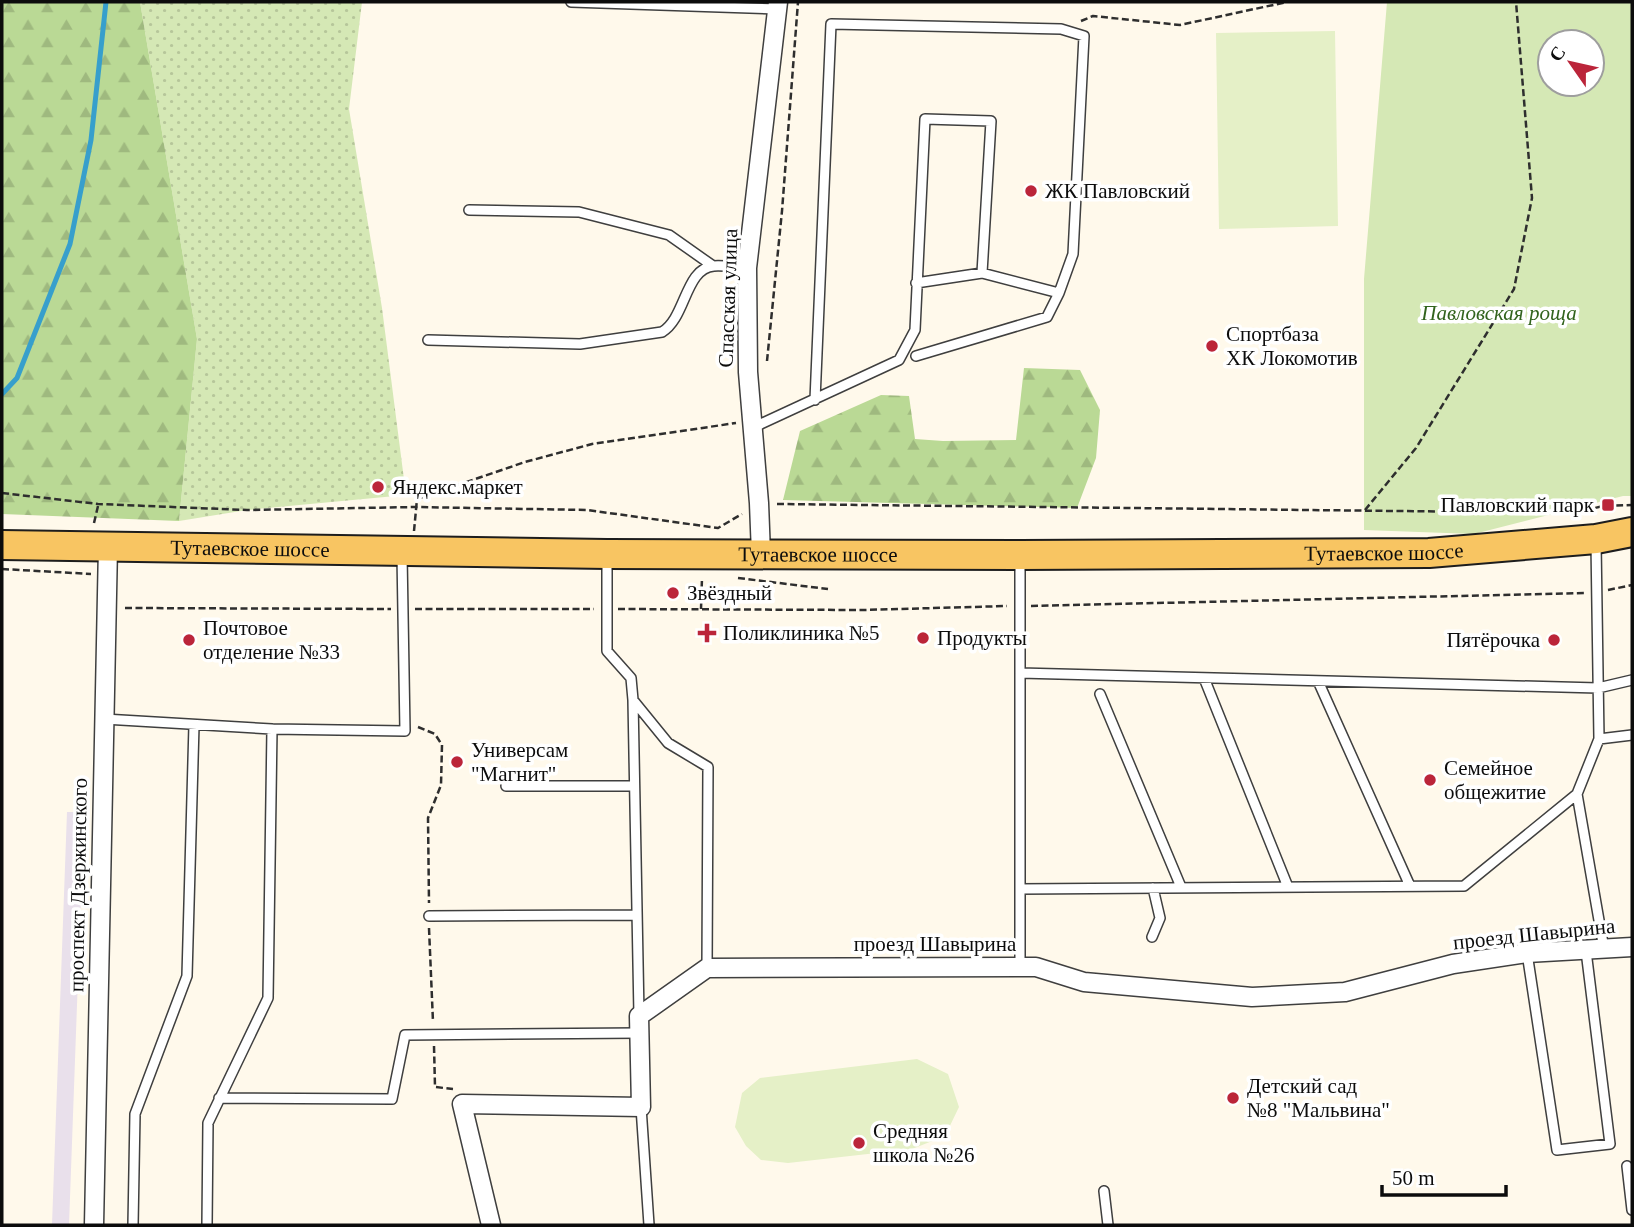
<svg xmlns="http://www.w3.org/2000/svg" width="1634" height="1227" font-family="'Times New Roman',serif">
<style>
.industrial{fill:#e9e0eb}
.grass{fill:url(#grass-dots)}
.forest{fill:url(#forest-firs)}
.park{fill:#d5e8b5;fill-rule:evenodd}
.pitch{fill:#e5f0c7}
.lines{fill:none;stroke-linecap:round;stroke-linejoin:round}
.stream{stroke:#379fcc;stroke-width:5}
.lane-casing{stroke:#3f3f3f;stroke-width:12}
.street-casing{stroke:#3f3f3f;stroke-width:21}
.primary-casing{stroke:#1d1d1d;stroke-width:32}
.path{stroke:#2e2e2e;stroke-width:2.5;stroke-dasharray:7 3.5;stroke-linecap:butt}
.lane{stroke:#fff;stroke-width:9}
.street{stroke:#fff;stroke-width:18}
.primary{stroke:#f8c562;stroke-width:28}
.poi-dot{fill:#bb253a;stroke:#fff;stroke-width:2.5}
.labels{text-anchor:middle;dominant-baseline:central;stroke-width:7;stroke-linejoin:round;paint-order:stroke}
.poi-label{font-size:21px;fill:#0c0c0c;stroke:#fff;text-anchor:start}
.street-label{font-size:21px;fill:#0c0c0c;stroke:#fff}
.park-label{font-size:21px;font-style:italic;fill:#32631d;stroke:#fff}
</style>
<defs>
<pattern id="grass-dots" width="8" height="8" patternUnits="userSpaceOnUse" patternTransform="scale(1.75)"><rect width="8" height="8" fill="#d5e8b5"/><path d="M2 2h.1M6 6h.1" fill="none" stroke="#b6c69a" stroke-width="1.8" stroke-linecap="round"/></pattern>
<pattern id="forest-firs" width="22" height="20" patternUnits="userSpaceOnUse" patternTransform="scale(1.75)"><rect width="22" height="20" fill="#bad995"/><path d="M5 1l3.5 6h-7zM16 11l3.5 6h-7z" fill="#9fb97f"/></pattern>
</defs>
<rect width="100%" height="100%" fill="#fff9eb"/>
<path class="industrial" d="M67 812H84L69 1225H52Z"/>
<path class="grass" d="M140 2H362L349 109 382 308 406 495 247 510 179 521 197 339Z"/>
<path class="forest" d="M2 2H140L197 339 179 521 2 514Z
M1024 368 1080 370 1100 410 1096 458 1077 508 783 500 800 431 881 395 909 396 915 439 943 441 1016 440Z"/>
<path class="park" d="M1387 2H1632V496H1623L1474 534 1364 530V279ZM1550 42H1592V84H1550Z"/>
<path class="pitch" d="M1335 31 1338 226 1219 229 1216 33Z
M917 1059 948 1074 959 1107 945 1136 912 1149 788 1163 761 1160 746 1146 735 1127 742 1093 760 1078Z"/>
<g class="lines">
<path class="stream" d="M2 394 17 378 70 244 91 140 106 2"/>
<defs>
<path id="lane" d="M571 2 778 9
M469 210 579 212 669 235 713 266
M982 273 1059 293
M428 340 580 344 662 332C686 318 685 268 714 266 725 265 737 268 747 268
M815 400 831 24 1061 29 1084 36 1073 254 1059 293 1047 317 916 356
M752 428 899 360 915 330 925 119 991 121 982 273 916 283
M1596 543 1599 739 1632 735
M607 559V651L631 678 633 700 639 1015
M1020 559V967
M1020 673 1598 688 1632 680
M1204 678 1288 887
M1318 681 1410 886
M1100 694 1181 887
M633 700 668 743 708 767 707 968
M104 719 272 729 268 998 208 1123 207 1225
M272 729 405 731 402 555
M506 786H634
M1577 794 1604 949
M1020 889 1464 886 1577 794 1599 739
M429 916 637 915
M1152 937 1160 918 1153 888
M1527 953 1557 1150 1610 1144 1586 951
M219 1098 392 1099 405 1035 640 1033
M641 1107 649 1225
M1627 1166 1632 1210
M1104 1191 1108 1225
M133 1225 135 1114 187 976 194 725"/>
<path id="street" d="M761 554 759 503 748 372 747 268 778 2
M94 1225 108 546
M491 1225 462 1104 641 1107 639 1016 707 968 1036 967 1084 982 1252 997 1345 992 1453 964 1527 953 1632 947"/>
<g id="primary">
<path id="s1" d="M2 545 607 554 1020 555 1429 553 1596 539 1632 532"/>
</g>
</defs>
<use href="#lane" class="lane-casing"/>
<use href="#street" class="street-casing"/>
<use href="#primary" class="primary-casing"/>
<path class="path" d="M1081 21 1093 16 1180 25 1287 2
M767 361 782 211 798 2
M2 493 98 504 247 510 415 507 587 510 718 528 742 514
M777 504 1574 513 1603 506 1632 505
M1365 510 1416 448 1514 289 1532 198 1516 2
M94 523 98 506
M414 531 417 499 525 462 592 444 736 423
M2 569 91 574
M738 578 828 589
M1608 590 1632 585
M1031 606 1584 593
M125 608 391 609
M415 609H594
M618 609 863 610 1007 606
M701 609 702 578
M418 727 435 734 442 745 441 785 428 818 429 903
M429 928 433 1022
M434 1046 435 1087 453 1089"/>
<use href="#lane" class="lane"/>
<use href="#street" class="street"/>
<use href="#primary" class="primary"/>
</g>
<g class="poi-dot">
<circle cx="1031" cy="191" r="7"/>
<circle cx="1212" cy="346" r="7"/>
<circle cx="378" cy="487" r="7"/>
<rect x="1601" y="498" width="14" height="14" rx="3.5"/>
<circle cx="673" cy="593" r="7"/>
<path d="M703.5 622.5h7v7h7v7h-7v7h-7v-7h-7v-7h7z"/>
<circle cx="923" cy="638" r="7"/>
<circle cx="189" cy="640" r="7"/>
<circle cx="1554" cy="640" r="7"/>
<circle cx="457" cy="762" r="7"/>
<circle cx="1430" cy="780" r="7"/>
<circle cx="1233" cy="1098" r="7"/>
<circle cx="859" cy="1143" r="7"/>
</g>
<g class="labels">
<g class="poi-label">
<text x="1045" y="191">ЖК Павловский</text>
<text x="1226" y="334">Спортбаза<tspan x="1226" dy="24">ХК Локомотив</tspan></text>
<text x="392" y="487">Яндекс.маркет</text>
<text x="1594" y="505" text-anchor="end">Павловский парк</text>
<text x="687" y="593">Звёздный</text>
<text x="203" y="628">Почтовое<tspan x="203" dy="24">отделение №33</tspan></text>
<text x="723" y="633">Поликлиника №5</text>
<text x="937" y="638">Продукты</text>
<text x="1540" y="640" text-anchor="end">Пятёрочка</text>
<text x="471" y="750">Универсам<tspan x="471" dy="24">"Магнит"</tspan></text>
<text x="1444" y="768">Семейное<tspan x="1444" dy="24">общежитие</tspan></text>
<text x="1247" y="1086">Детский сад<tspan x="1247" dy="24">№8 "Мальвина"</tspan></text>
<text x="873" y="1131">Средняя<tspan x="873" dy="24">школа №26</tspan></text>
</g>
<g class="street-label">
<text transform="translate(728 298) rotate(-88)">Спасская улица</text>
<text stroke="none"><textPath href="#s1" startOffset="248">Тутаевское шоссе</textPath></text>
<text stroke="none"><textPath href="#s1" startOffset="1382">Тутаевское шоссе</textPath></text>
<text stroke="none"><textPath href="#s1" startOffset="816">Тутаевское шоссе</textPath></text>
<text transform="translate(78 885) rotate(-89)">проспект Дзержинского</text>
<text transform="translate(1534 934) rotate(-6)">проезд Шавырина</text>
<text x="935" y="944">проезд Шавырина</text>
</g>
<g class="park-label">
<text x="1499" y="313">Павловская роща</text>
</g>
</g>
<rect width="1634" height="1227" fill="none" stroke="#0c0c0c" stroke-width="7"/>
<g transform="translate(1571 63) rotate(304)"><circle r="33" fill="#ffffff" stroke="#9e9e9e" stroke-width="2"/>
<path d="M0-5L12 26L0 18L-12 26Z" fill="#bb253a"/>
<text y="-10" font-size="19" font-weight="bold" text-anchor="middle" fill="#0c0c0c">С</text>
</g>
<path d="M1382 1185v10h124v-10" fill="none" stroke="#0c0c0c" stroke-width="3.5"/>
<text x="1392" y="1185" font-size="21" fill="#0c0c0c" stroke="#ffffff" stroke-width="5" paint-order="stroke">50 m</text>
</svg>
